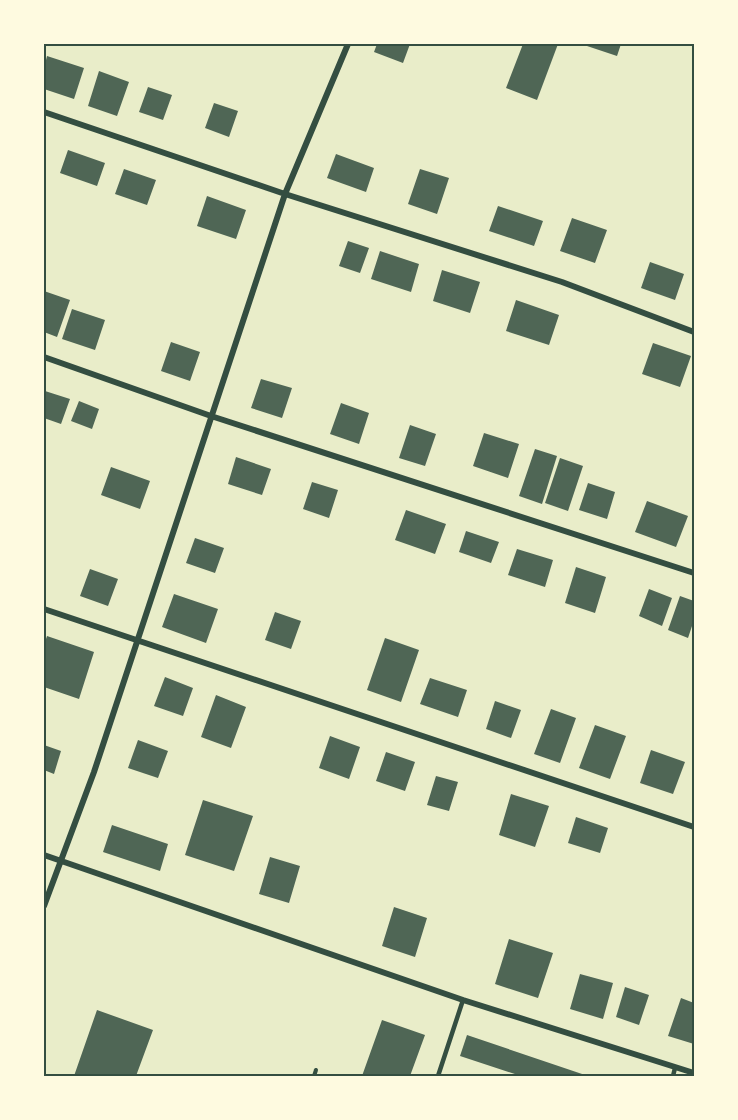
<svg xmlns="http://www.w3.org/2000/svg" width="738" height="1120" font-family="Rubik,sans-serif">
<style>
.building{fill:#4f6655}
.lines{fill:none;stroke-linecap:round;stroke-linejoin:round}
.path{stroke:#344e41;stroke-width:4}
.service{stroke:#344e41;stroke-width:4.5}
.minor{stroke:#344e41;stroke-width:6}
.neatline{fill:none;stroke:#344e41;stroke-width:2}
</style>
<rect width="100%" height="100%" fill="#e9edc9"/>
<path class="building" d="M377 44H410L403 63 374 52Z
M523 44H558L537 100 506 88Z
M581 44H621L617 56Z
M47 56 84 68 74 99 44 89V68Z
M99 71 129 82 117 116 88 106Z
M148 87 172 95 163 120 139 112Z
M214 103 238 111 229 137 205 128Z
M68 150 105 163 97 186 60 173Z
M336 154 374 168 366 192 327 178Z
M124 169 156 180 147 205 115 194Z
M420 169 449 178 437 214 408 204Z
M207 196 246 210 236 239 197 226Z
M498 206 543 221 534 246 489 231Z
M572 218 607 230 595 263 560 251Z
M348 241 369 248 360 273 339 266Z
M380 251 419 264 411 292 371 279Z
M650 262 684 274 675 300 641 288Z
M442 270 480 282 470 313 433 301Z
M44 291 70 300 57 337 44 332Z
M516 300 559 315 549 345 506 331Z
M72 309 105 320 95 350 62 339Z
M171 342 200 352 190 381 161 371Z
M653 343 691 356 680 387 642 374Z
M261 379 292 388 282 418 251 408Z
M45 391 70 399 61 424 44 418Z
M79 401 99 409 92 429 71 421Z
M341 403 369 413 359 444 330 434Z
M410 425 436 434 425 466 399 458Z
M484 433 519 444 508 478 473 466Z
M535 449 557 456 542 504 519 496Z
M236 457 271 469 262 495 228 484Z
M560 458 583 466 568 511 545 503Z
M111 467 150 481 140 509 101 495Z
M312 482 338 490 329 518 303 509Z
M588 483 615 492 607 519 579 510Z
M647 501 688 516 676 547 635 532Z
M406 510 446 524 435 554 395 540Z
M466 531 499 542 491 563 459 552Z
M195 538 224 548 215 573 186 563Z
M517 549 553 560 545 587 508 575Z
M576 567 606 577 595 613 565 603Z
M90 569 118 579 108 606 80 596Z
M649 589 672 598 662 626 639 616Z
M174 594 218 609 206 643 162 627Z
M680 596 694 601V620L688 638 668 630Z
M275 612 301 621 291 649 265 640Z
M47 636 94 652 79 699 44 687V645Z
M385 638 419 650 401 702 367 690Z
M165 677 193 688 183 716 154 706Z
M430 678 467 690 458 717 420 704Z
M216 695 246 707 231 748 201 737Z
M495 701 521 710 511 738 486 729Z
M551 709 576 718 560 763 534 754Z
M595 725 626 736 610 779 579 768Z
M330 736 360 747 349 779 319 768Z
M138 740 168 751 158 778 128 768Z
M44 745 61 751 54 774 44 770Z
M651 750 685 762 673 794 640 783Z
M386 752 415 762 405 791 376 781Z
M436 776 458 782 449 811 427 805Z
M511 794 549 806 535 847 499 835Z
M203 800 253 816 234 871 185 855Z
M576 817 608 828 600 853 568 843Z
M112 825 168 844 160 871 103 852Z
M270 857 300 866 289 903 259 894Z
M394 907 427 918 415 957 382 946Z
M509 939 553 953 538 998 495 984Z
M580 974 613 983 603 1019 570 1009Z
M625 987 649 995 639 1025 616 1017Z
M681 998 694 1003V1044L668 1036Z
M97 1010 153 1030 136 1076H74Z
M382 1020 425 1035 410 1076H362Z
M467 1035 588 1076H521L460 1056Z"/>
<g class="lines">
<path class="path" d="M314 1076 316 1070"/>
<path class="service" d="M438 1076 463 1000
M673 1076 675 1068"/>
<path class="minor" d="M44 112 285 194 562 282 694 332
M44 357 211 416 694 573
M44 609 694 827
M44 855 463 1000 694 1073
M44 906 94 772 285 194 348 44"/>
</g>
<rect width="738" height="1120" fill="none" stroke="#fefae0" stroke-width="90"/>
<rect x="45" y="45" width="648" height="1030" class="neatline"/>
</svg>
